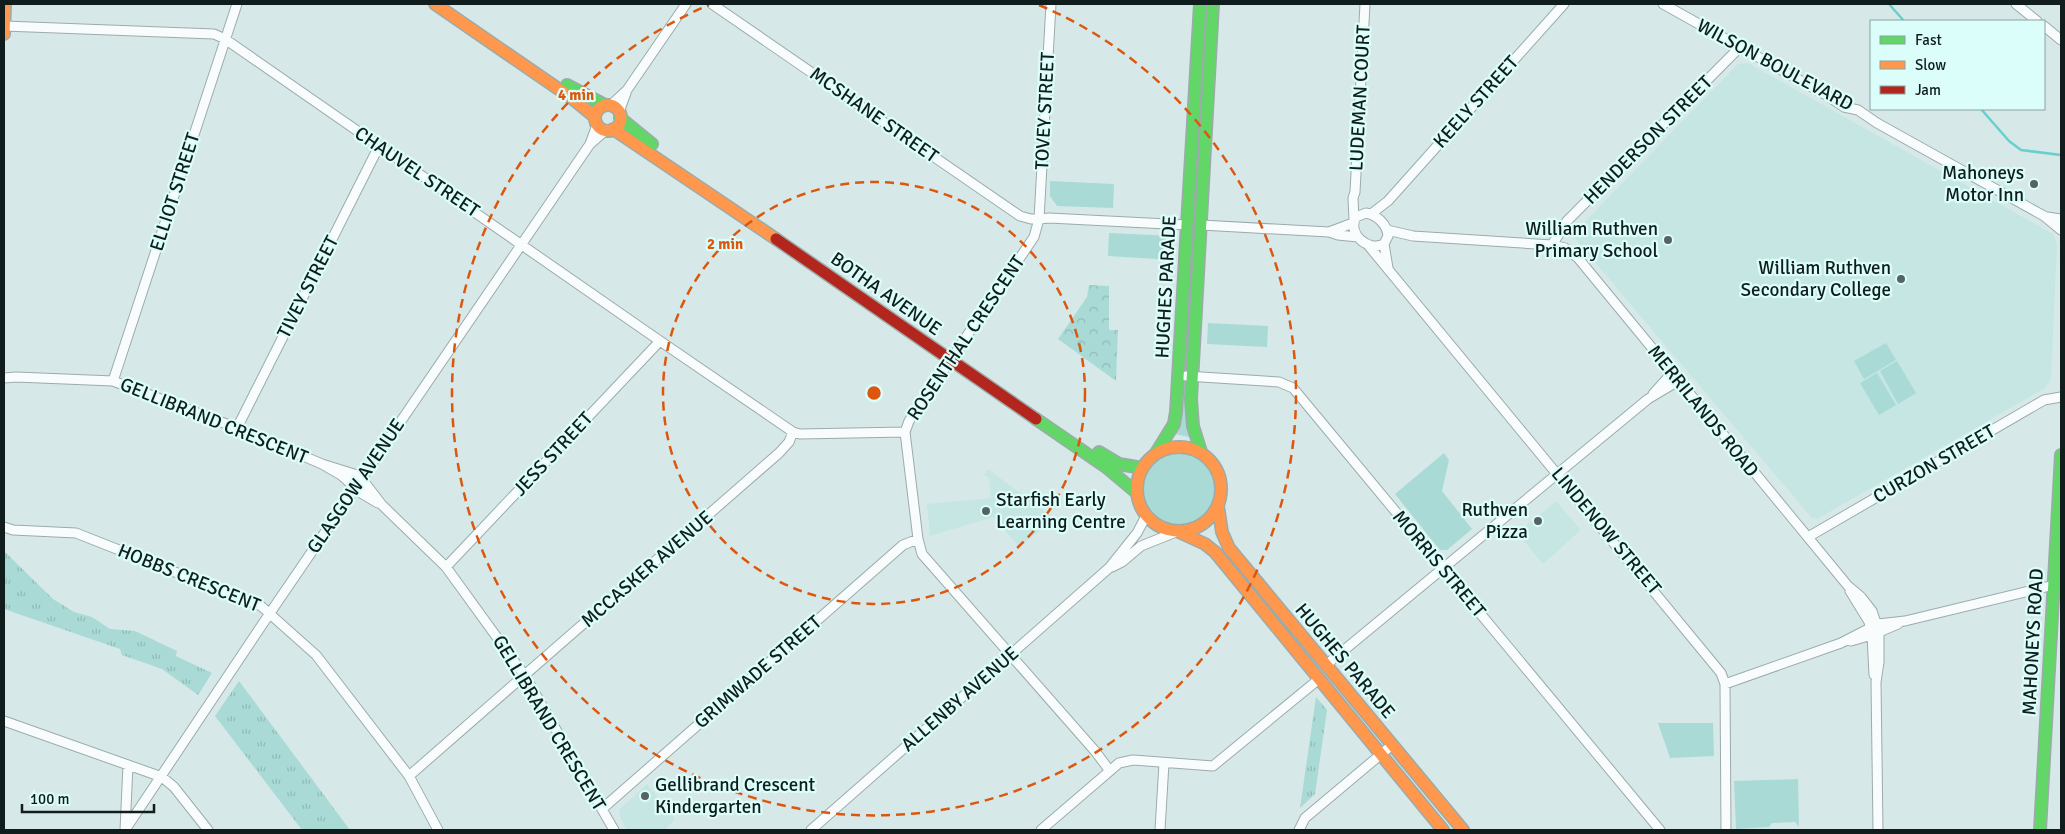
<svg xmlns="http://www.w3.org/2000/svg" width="2065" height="834" font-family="Signika,sans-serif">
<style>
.built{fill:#c5e6e3}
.green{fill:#a9dad6}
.forest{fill:url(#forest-crowns)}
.park{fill:url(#park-tufts)}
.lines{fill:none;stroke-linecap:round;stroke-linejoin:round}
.stream{stroke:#68d0cb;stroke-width:2.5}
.street-casing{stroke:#9cabaa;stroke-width:11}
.fast-casing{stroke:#9cabaa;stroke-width:14}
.slow-casing{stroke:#9cabaa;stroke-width:14}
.jam-casing{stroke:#9cabaa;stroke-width:14}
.street{stroke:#f9fcfc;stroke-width:9}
.fast{stroke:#63d668;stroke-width:11}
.slow{stroke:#ff974d;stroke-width:11}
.jam{stroke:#b3261e;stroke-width:11}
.ring{fill:none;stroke:#dd560d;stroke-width:2.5;stroke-dasharray:9 6}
.poi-dot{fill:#556463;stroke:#dbfefb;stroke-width:2}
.labels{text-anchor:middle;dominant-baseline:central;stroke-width:4.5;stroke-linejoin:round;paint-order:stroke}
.street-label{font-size:19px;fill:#101d1c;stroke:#dbfefb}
.poi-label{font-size:19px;fill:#101d1c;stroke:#dbfefb;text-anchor:end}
.centre{fill:#dd560d;stroke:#dbfefb;stroke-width:2.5}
.ring-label{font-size:15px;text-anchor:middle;font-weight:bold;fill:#dd560d;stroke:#dbfefb;stroke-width:4.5;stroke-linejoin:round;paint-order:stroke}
</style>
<defs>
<pattern id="forest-crowns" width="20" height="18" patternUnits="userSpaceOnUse" patternTransform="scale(1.25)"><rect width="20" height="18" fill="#a9dad6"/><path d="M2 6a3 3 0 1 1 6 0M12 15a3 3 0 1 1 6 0" fill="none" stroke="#90bbb7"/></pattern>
<pattern id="park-tufts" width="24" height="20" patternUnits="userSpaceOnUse" patternTransform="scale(1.25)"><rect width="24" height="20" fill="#a9dad6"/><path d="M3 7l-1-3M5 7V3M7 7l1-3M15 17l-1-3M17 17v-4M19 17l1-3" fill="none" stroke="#90bbb7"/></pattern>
</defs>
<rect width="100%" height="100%" fill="#d6e9e8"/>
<path class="built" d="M1748 63 2053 234 2057 245 2051 378 2045 388 1817 519 1811 517 1572 235 1738 64Z
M988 469 1055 519 1019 547 993 517 930 536 927 504 991 498 989 478 984 475Z
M1556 501 1581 530 1543 564 1517 533Z
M647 784 675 819 666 828 668 830H627L619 814 620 809Z"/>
<path class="green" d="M1050 181 1114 184 1113 208 1057 206 1050 196Z
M1109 233 1174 236 1172 260 1108 256Z
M1208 323 1268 326 1267 347 1207 344Z
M1886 343 1896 360 1864 379 1854 361Z
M1897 361 1916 393 1898 404 1880 371Z
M1877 373 1896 405 1879 415 1860 383Z
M1188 383 1189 437 1175 434C1180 421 1178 391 1188 383Z
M1140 489a39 39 0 1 1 78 0a39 39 0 1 1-78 0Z
M1444 453 1449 460 1442 491 1472 529 1447 550H1440L1395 494Z
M1658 723H1713L1714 756 1670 758Z
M1798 779 1799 827 1795 822 1772 823 1769 827 1736 829 1734 781Z"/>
<path class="forest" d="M1089 285 1109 286V330H1118L1116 381 1058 339 1087 297Z"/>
<path class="park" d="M4 551 53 599 74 612 92 617 110 629 135 631 177 651 176 656 212 673 198 695 162 669 122 655 120 649 4 609Z
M239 681 350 830H302L215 716Z
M1316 697 1327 710 1315 794 1300 808Z"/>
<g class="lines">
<path class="stream" d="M1889 4 1904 21
M1981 109 2009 141 2021 150 2061 155"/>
<defs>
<path id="street" d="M712 4 1020 216 1031 219H1039L1051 4
M1663 4 1828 96 1844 107 1858 110 1877 123 2044 216 2061 230
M2016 4 2037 21
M4 26 214 34 225 39 660 341 793 432 800 434 905 432
M2044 26 2061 40
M611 105 627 90 686 4
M619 112 626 93
M590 144 606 130
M1366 213C1377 215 1387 224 1388 236L1384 244C1368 252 1347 234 1356 217Z
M1371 214 1388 201 1564 4
M2047 217 2061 219
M1354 220 1353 198 1355 192 1365 4
M1201 225 1329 232 1338 235 1358 237
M1387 230 1413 236 1552 245 1567 221 1740 47
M1329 232 1353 223
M1384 244 1388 268
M1368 245 1721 673 1725 684 1726 830
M1552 245 1565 248 1578 258 1848 586 1861 597 1872 611 1879 632V662L1876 682 1878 830
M1186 376 1279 382 1293 388 1660 830
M4 378 16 377 113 381 237 428 322 464 341 475 361 493 378 503
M113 381 237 4
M1653 394 1672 373
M237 428 379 146
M322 464 354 474 362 479 382 505 446 567 525 676 614 830
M4 527 13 530 76 533 261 606 316 655 409 776 438 830
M1808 537 2044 400 2061 397
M446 567 660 341
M1112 567 1122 562 1141 546 1176 532
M1850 591 1869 622 1872 635 1874 675
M1851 641 1872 635 1898 624
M1326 665 1648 399 1678 381
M1725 684 1841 643 1878 624 1905 621 2054 585
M4 721 162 777 174 787 208 830
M1110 771 1095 751 922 554 918 539 905 432 909 421 1034 237 1039 219 1049 218 1187 225
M409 776 779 453 789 442 793 432
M602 809 903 545 918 539
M125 830 270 613 590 144 597 125
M125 830 128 765
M811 830 1109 568 1137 533 1146 516
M1041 830 1119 763 1133 760 1213 766 1319 679
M1160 830 1164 763
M1299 830 1305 818 1392 745"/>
<path id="fast" d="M567 85 605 105
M620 118 652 144
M1036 419 1106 467 1137 493
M1099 452 1119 464 1142 468
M1201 452 1193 426 1191 399 1213 4
M1156 453 1174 424 1176 412 1200 4
M2040 830 2061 455"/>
<path id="slow" d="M435 4 573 99 595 117
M4 34 5 4
M595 118a13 13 0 1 1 26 0a13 13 0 1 1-26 0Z
M613 129 776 239
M1137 489a42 42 0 1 1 84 0a42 42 0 1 1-84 0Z
M1218 506 1222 532 1229 548 1463 830
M1179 532 1205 544 1215 552 1443 830"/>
<path id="jam" d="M776 239 1036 419"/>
</defs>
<use href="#street" class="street-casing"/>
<use href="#fast" class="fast-casing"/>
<use href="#slow" class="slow-casing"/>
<use href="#jam" class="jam-casing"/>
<use href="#street" class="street"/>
<use href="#fast" class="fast"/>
<use href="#slow" class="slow"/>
<use href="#jam" class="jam"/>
</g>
<g class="ring">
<circle cx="874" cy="393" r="211"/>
<path d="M1039 5A422 422 0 1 1 709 5"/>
</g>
<g class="poi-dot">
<circle cx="2034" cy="184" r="5"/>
<circle cx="1668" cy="240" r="5"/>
<circle cx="1901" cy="279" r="5"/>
<circle cx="986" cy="511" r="5"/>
<circle cx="1538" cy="521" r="5"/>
<circle cx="645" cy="796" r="5"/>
</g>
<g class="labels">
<g class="street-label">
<text transform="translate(1775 65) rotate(28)">WILSON BOULEVARD</text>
<text transform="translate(1360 98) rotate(-87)">LUDEMAN COURT</text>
<text transform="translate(1476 102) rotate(-48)">KEELY STREET</text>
<text transform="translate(1045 111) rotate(-87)">TOVEY STREET</text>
<text transform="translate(874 115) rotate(35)">MCSHANE STREET</text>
<text transform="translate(1648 140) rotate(-45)">HENDERSON STREET</text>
<text transform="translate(417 172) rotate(34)">CHAUVEL STREET</text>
<text transform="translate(175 192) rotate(-72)">ELLIOT STREET</text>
<text transform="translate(308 287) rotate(-63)">TIVEY STREET</text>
<text transform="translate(1166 287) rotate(-87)">HUGHES PARADE</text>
<text transform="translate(886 294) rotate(35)">BOTHA AVENUE</text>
<text transform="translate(966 338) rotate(-56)">ROSENTHAL CRESCENT</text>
<text transform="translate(1703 411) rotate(51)">MERRILANDS ROAD</text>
<text transform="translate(214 421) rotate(22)">GELLIBRAND CRESCENT</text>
<text transform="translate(553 454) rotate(-47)">JESS STREET</text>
<text transform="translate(1934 464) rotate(-30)">CURZON STREET</text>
<text transform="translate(356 486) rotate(-56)">GLASGOW AVENUE</text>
<text transform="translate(1606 531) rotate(50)">LINDENOW STREET</text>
<text transform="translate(1439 564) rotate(50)">MORRIS STREET</text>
<text transform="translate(647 569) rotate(-41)">MCCASKER AVENUE</text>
<text transform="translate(189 578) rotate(22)">HOBBS CRESCENT</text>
<text transform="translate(2033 642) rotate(-87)">MAHONEYS ROAD</text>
<text transform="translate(1345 661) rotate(50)">HUGHES PARADE</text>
<text transform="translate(758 672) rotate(-41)">GRIMWADE STREET</text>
<text transform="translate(960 699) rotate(-41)">ALLENBY AVENUE</text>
<text transform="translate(549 723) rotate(59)">GELLIBRAND CRESCENT</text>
</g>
<g class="poi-label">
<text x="2024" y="173">Mahoneys<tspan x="2024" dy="22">Motor Inn</tspan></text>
<text x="1658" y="229">William Ruthven<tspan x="1658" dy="22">Primary School</tspan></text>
<text x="1891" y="268">William Ruthven<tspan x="1891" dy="22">Secondary College</tspan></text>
<text x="996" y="500" text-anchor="start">Starfish Early<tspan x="996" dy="22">Learning Centre</tspan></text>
<text x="1528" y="510">Ruthven<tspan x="1528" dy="22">Pizza</tspan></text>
<text x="655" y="785" text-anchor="start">Gellibrand Crescent<tspan x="655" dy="22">Kindergarten</tspan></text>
</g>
</g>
<circle cx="874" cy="393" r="8" class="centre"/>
<g class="ring-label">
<text x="576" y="100">4 min</text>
<text x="725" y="249">2 min</text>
</g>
<rect width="2065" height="834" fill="none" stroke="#101d1c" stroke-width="10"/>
<rect x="1870" y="20" width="175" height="90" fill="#dbfefb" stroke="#8aa4a2"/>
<rect x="1880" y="36" width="25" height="8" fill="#63d668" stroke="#8aa4a2"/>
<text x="1915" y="45" font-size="15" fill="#101d1c">Fast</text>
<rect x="1880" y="61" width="25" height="8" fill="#ff974d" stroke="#8aa4a2"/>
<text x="1915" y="70" font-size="15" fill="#101d1c">Slow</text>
<rect x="1880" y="86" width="25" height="8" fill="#b3261e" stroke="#8aa4a2"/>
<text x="1915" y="95" font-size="15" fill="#101d1c">Jam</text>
<path d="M22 804v8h132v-8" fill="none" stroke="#101d1c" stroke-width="2.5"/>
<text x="30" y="804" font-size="15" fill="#101d1c" stroke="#dbfefb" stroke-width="4" paint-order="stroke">100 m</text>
</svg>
